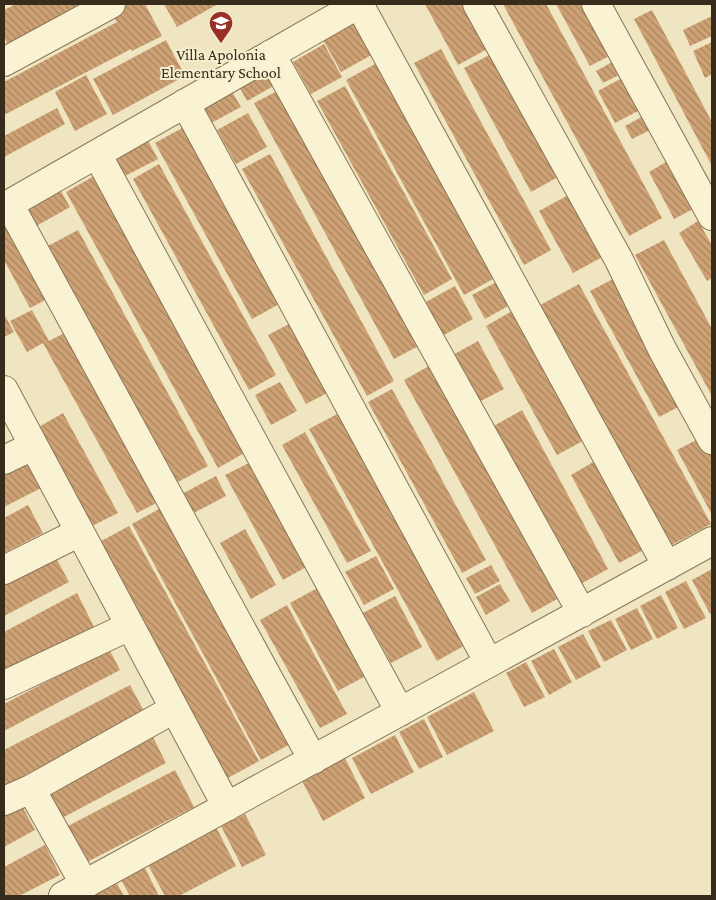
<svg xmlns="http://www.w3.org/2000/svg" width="716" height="900" font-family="'Crimson Pro',serif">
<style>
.building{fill:url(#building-back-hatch)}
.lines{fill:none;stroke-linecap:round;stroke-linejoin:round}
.minor-casing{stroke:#887657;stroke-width:30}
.minor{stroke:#f9f2d3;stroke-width:28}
.labels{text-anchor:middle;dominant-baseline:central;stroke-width:4;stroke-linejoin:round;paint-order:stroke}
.poi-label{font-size:16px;fill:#372c1c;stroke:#f6efcf}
</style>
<defs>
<pattern id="building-back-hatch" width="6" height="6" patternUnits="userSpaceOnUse" patternTransform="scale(1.25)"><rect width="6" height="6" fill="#cea275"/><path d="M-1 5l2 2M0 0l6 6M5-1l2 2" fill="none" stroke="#a8845f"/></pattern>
</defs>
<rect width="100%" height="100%" fill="#efe5c0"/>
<path class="building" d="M16 4H84L8 45 4 37V10Z
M126 4H145L162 36 132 51 131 49 4 115V82L117 22 111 11Z
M164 4H218L177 27Z
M425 4H482L502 41 458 65Z
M503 4H546L662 218 629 236Z
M556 4H583L611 55 590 66Z
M652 10 712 122V166L634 19Z
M712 16V36L690 46 683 30Z
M356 17 375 53 341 72 321 36Z
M166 40 185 76 113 115 93 79Z
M712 42V74L705 78 693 51Z
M324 44 342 77 311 94 293 62Z
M441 49 551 250 524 265 414 63Z
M499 50 567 172 531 192 464 68Z
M614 61 621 74 603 83 596 71Z
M377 63 495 278 464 295 346 80Z
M266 64 277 84 247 101 236 81Z
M86 75 107 114 75 131 55 92Z
M622 78 640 110 615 123 598 91Z
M345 86 452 279 424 295 317 101Z
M285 87 426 342 394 359 254 103Z
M230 88 241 107 211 123 201 104Z
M57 108 65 124 4 157V136Z
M248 113 267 147 236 164 217 130Z
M647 114 654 128 632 139 625 126Z
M184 127 281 303 252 319 155 143Z
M146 137 158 159 125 176 113 155Z
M270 154 394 381 367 396 242 169Z
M671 159 697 207 674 219 649 172Z
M159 164 276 375 249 390 133 179Z
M96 175 248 451 218 468 66 192Z
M55 181 70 207 29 230 15 203Z
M574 192 608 254 573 273 539 211Z
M4 220 53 296 30 308 4 260Z
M698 221 712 245V278L707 281 679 233Z
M78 230 208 466 178 482 48 246Z
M664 240 712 329V396L635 255Z
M506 277 519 300 485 319 472 295Z
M617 277 686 403 659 417 590 291Z
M579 284 711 524 664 549 533 309Z
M455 286 473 319 442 336 424 303Z
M519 307 590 437 557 455 486 326Z
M32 310 49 341 74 328 168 497 137 513 43 343 27 352 10 321Z
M4 314 14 332 4 337Z
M293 322 331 391 306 404 268 335Z
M478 341 504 389 477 403 451 356Z
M440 360 568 593 532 613 404 380Z
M280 382 297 411 271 425 255 395Z
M392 389 486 560 462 573 368 402Z
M522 410 608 569 577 586 490 428Z
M341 412 469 643 437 661 309 429Z
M63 413 118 513 92 526 37 428Z
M305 432 371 551 347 563 282 445Z
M702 437 712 456V512L711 513 677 450Z
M602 457 651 546 619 563 571 475Z
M29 460 43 487 4 507V473Z
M251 462 308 566 283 580 225 475Z
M216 476 226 496 190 515 178 496Z
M168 504 298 740 261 760 132 524Z
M28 505 43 533 4 553V518Z
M129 526 259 761 224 780 94 545Z
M245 529 276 585 251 599 220 543Z
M55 556 69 582 4 616V583Z
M376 556 394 589 364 605 345 572Z
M491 565 500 581 475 594 466 578Z
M712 569V612L710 614 692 580Z
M686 581 706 618 684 629 665 592Z
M500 584 510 601 486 615 476 597Z
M323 585 371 673 338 691 290 603Z
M77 593 94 627 6 673 4 669V632Z
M661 595 678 628 657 639 640 606Z
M395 596 422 647 391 663 363 613Z
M287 605 347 714 320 728 260 620Z
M637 608 653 639 631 650 615 619Z
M611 620 627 650 604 662 588 631Z
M583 634 601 667 576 680 558 647Z
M109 649 120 670 4 731V704Z
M554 649 572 682 549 695 531 661Z
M526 662 545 697 524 707 506 673Z
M130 685 145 713 4 786V750Z
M474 692 494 731 447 755 427 717Z
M424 719 443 757 419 769 399 732Z
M152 735 166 763 62 818 47 789Z
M395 735 414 772 371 794 352 758Z
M345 758 365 798 323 821 302 781Z
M175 770 194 807 87 862 68 826Z
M22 806 35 830 4 847V815Z
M245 814 266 855 242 867 221 826Z
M216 827 236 866 179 896H165L147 863Z
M45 845 60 875 19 896H4V867Z
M144 866 159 896H130L120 878Z
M115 880 124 896H96L94 891Z"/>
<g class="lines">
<defs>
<path id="minor" d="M359 4 667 566
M477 4 619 260 662 349 712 440
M596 4 712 216
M271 54 582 613
M4 62 111 4
M185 103 489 663
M97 154 400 712
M9 204 313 760
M4 207 359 4
M4 390 227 807
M4 460 33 446
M4 570 80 532
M4 685 130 626
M31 789 85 885
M4 801 31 789 174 709
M63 896 712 541"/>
</defs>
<use href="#minor" class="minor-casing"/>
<use href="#minor" class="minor"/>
</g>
<defs>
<symbol id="school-pin" viewBox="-11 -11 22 30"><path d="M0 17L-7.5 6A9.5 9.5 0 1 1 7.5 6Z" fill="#983026" stroke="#f6efcf"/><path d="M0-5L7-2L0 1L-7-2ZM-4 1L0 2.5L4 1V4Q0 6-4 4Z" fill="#fff"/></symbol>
</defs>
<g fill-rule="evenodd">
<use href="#school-pin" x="207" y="9" width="28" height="38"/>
</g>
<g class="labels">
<g class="poi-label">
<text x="221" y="54">Villa Apolonia<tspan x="221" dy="18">Elementary School</tspan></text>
</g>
</g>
<rect width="716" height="900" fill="none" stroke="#372c1c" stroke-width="10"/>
</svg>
